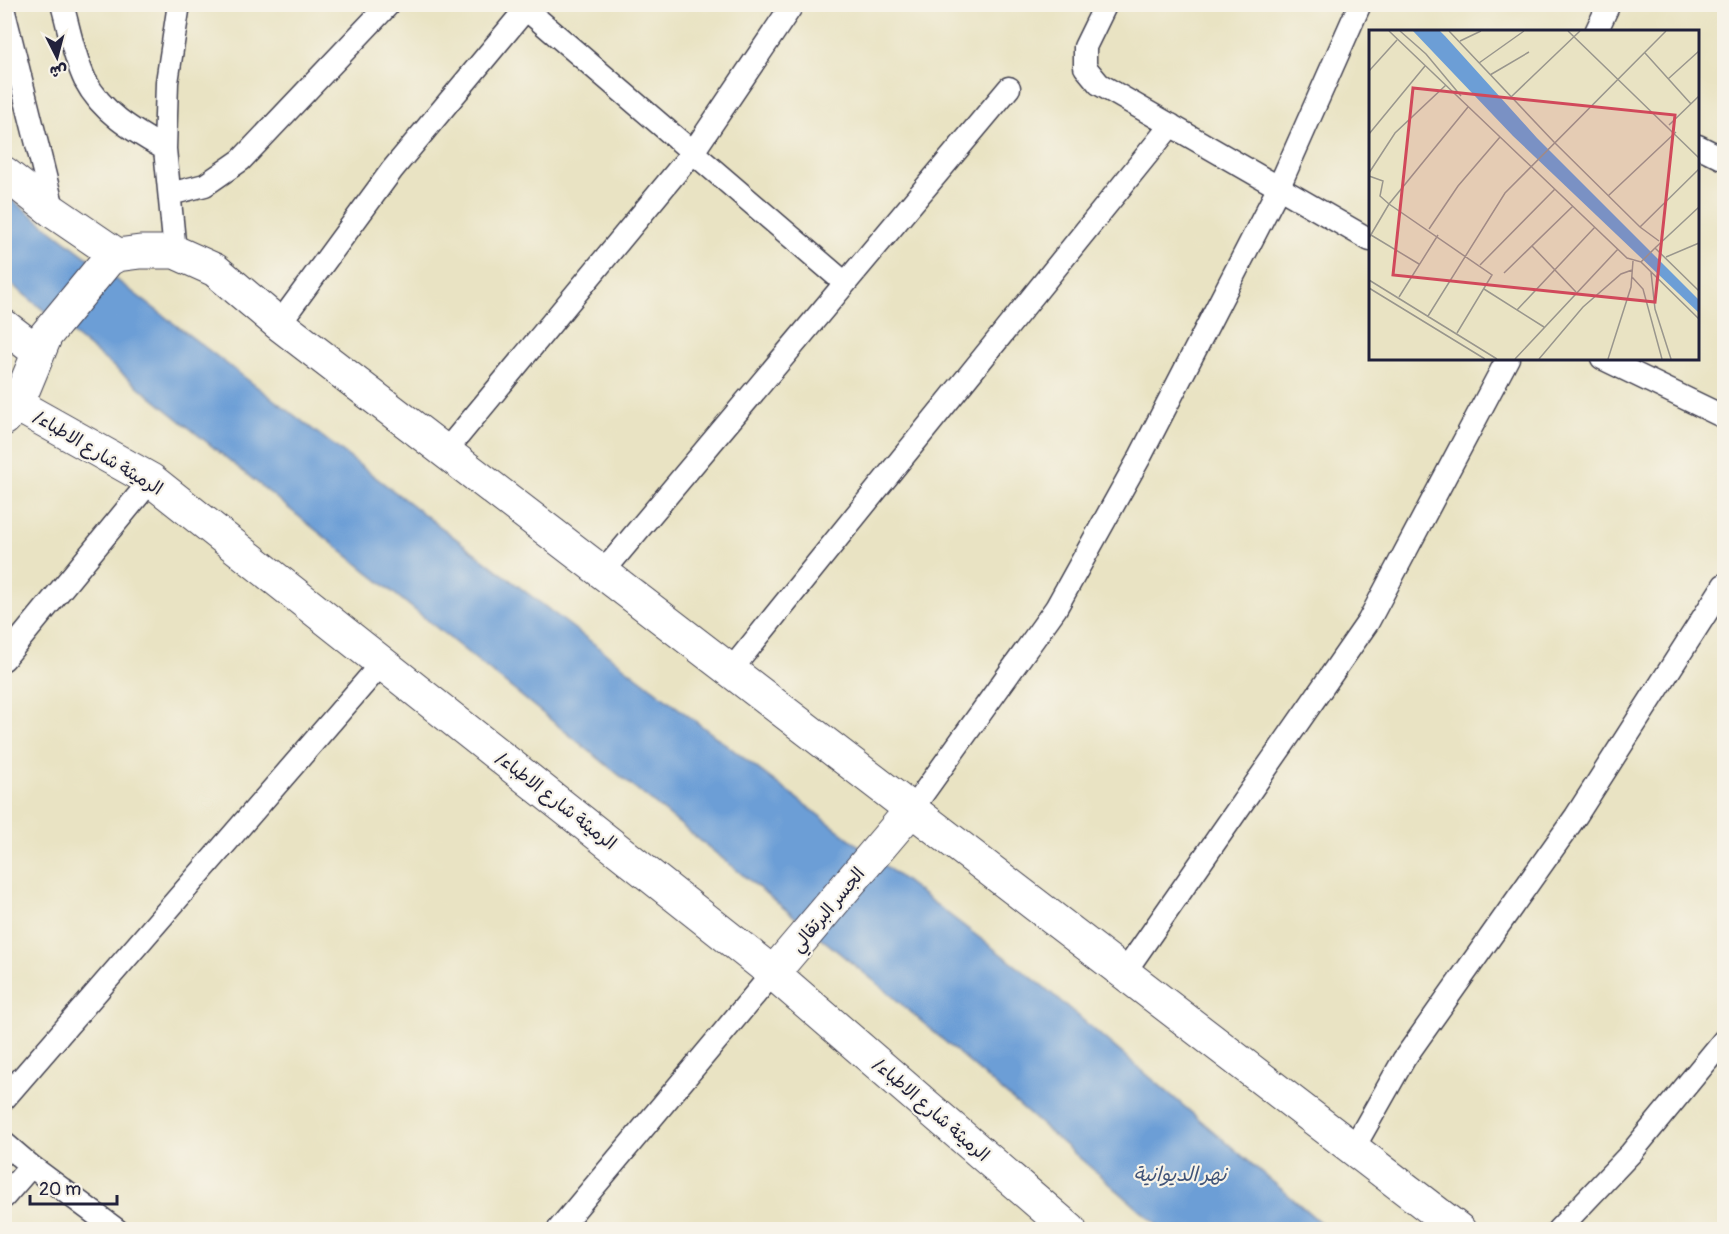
<svg xmlns="http://www.w3.org/2000/svg" width="1729" height="1234" font-family="Pangolin,'Playpen Sans Arabic',sans-serif">
<style>
.water{fill:#6c9ed6;stroke:#476088;stroke-width:1.5}
.lines{fill:none;stroke-linecap:round;stroke-linejoin:round}
.street-casing{stroke:#403f4f;stroke-width:25}
.secondary-casing{stroke:#403f4f;stroke-width:35}
.street{stroke:#fff;stroke-width:22}
.secondary{stroke:#fff;stroke-width:33}
.labels{text-anchor:middle;dominant-baseline:central;stroke-width:4.5;stroke-linejoin:round;paint-order:stroke}
.street-label{font-size:18px;fill:#22223b;stroke:#f7f3e8}
.water-label{font-size:20px;font-style:italic;fill:#405479;stroke:#f7f3e8}
.inset-road{fill:none;stroke:#99968d;stroke-width:1.5}
.view{fill:#d1495b;fill-opacity:0.15;stroke:#d1495b;stroke-width:3}
.inset-edge{fill:none;stroke:#22223b;stroke-width:3}
</style>
<rect width="100%" height="100%" fill="#f7f3e8"/>
<filter id="ink" filterUnits="userSpaceOnUse"><feTurbulence type="fractalNoise" baseFrequency=".0167" numOctaves="2"/><feDisplacementMap in="SourceGraphic" scale="12" xChannelSelector="R" yChannelSelector="G"/><feConvolveMatrix kernelMatrix="1 2 1 2 8 2 1 2 1" color-interpolation-filters="sRGB"/></filter>
<filter id="wash" filterUnits="userSpaceOnUse"><feTurbulence type="fractalNoise" baseFrequency=".008" numOctaves="4" result="noise"/><feDisplacementMap in="SourceGraphic" scale="24" xChannelSelector="R" yChannelSelector="G"/><feGaussianBlur stdDeviation="1.35" result="paint"/><feColorMatrix in="noise" values="0 0 0 0 0 0 0 0 0 0 0 0 0 0 0 0 0 1.4 0 .05"/><feComposite in="paint" operator="in"/></filter>
<g filter="url(#wash)">
<rect width="100%" height="100%" fill="#e9e3c3"/>
<path class="water" d="M4 194 1044 987 1328 1229H1162L884 989 5 279Z"/>
</g>
<g filter="url(#ink)">
<g class="lines">
<defs>
<path id="street" d="M62 4C69 29 74 57 85 80 102 113 134 131 165 149
M1106 4 1085 47V67L1099 84 1370 240
M527 10 845 283
M4 12 54 212
M1596 32 1609 4
M1698 146 1724 159
M170 194 205 185 241 160 389 4
M175 252 165 149 167 82 179 4
M279 324 392 170 530 4
M1602 358 1724 417
M445 452 693 152 793 4
M603 572 1009 88
M4 659 151 480
M731 670 1171 125
M912 809 1056 608 1141 455 1278 189 1360 4
M1124 973 1368 622 1508 358
M4 1099 382 663
M4 1143 31 1166 117 1230
M1353 1149 1404 1059 1576 816 1724 585
M4 1197 31 1166
M558 1230 773 973
M1558 1230 1631 1153 1724 1040"/>
<path id="secondary" d="M4 173 54 212 117 255
M4 326 38 352
M17 405 151 480 773 973 1070 1230
M4 419 17 405 46 335 108 260 117 255 140 252H175L215 270 279 324 1459 1230
M773 973 912 809"/>
</defs>
<use href="#street" class="street-casing"/>
<use href="#secondary" class="secondary-casing"/>
<use href="#street" class="street"/>
<use href="#secondary" class="secondary"/>
</g>
</g>
<g class="labels">
<g class="street-label">
<text transform="translate(98 453) rotate(31)">/الرميثة شارع الاطباء</text>
<text transform="translate(556 801) rotate(38)">/الرميثة شارع الاطباء</text>
<text transform="translate(828 910) rotate(-50)">الجسر البرتقالي</text>
<text transform="translate(931 1110) rotate(41)">/الرميثة شارع الاطباء</text>
</g>
<g class="water-label">
<text x="1180" y="1174">نهر الديوانية</text>
</g>
</g>
<g transform="translate(1369 30)">
<rect width="330" height="330" fill="#e9e3c3"/>
<path d="M44 1H71L76 6 168 108 330 270V283L144 106Z" fill="#6c9ed6"/>
<path class="inset-road" d="M20 1 258 228 272 232 286 218 330 261M31 1 57 24 92 66M80 1 185 112 271 197 290 211M199 1 330 128M91 11 112 1M276 23 322 74M110 33 155 1M0 41 28 10M121 45 160 22M299 49 330 21M142 67 211 1M300 95 330 66M0 104 56 36M0 143 26 103 77 55M0 146 14 151 11 166 20 174 123 245 88 303M239 166 307 102M271 197 330 139M60 199 89 156 131 107M2 205 50 234M0 208 20 174 99 77M163 216 207 262M286 218 330 177M297 227 330 213M272 232 330 289M111 235 186 159M282 242 286 279 302 329M135 243 204 176M263 247 274 259 293 329M0 250 128 329M0 258 116 329M115 259 175 297M30 267 69 205M148 280 226 197M59 286 136 163 297 1M146 329 249 219M170 329 214 277 252 244 263 240M239 329 262 257 264 231"/>
<path class="view" d="M44 58 306 85 286 272 24 245Z"/>
<rect width="330" height="330" class="inset-edge"/>
</g>
<rect width="1729" height="1234" fill="none" stroke="#f7f3e8" stroke-width="24"/>
<g transform="translate(57 57) rotate(174)" stroke="#f7f3e8" stroke-width="4.5" paint-order="stroke">
<path d="M0-4.5L10 22L0 15L-10 22Z" fill="#22223b"/>
<text y="-9" font-size="16" font-weight="bold" text-anchor="middle" fill="#22223b">ش</text>
</g>
<path d="M30 1195v9h87v-9" fill="none" stroke="#22223b" stroke-width="3"/>
<text x="39" y="1195" font-size="18" fill="#22223b" stroke="#f7f3e8" stroke-width="4.5" paint-order="stroke">20 m</text>
</svg>
